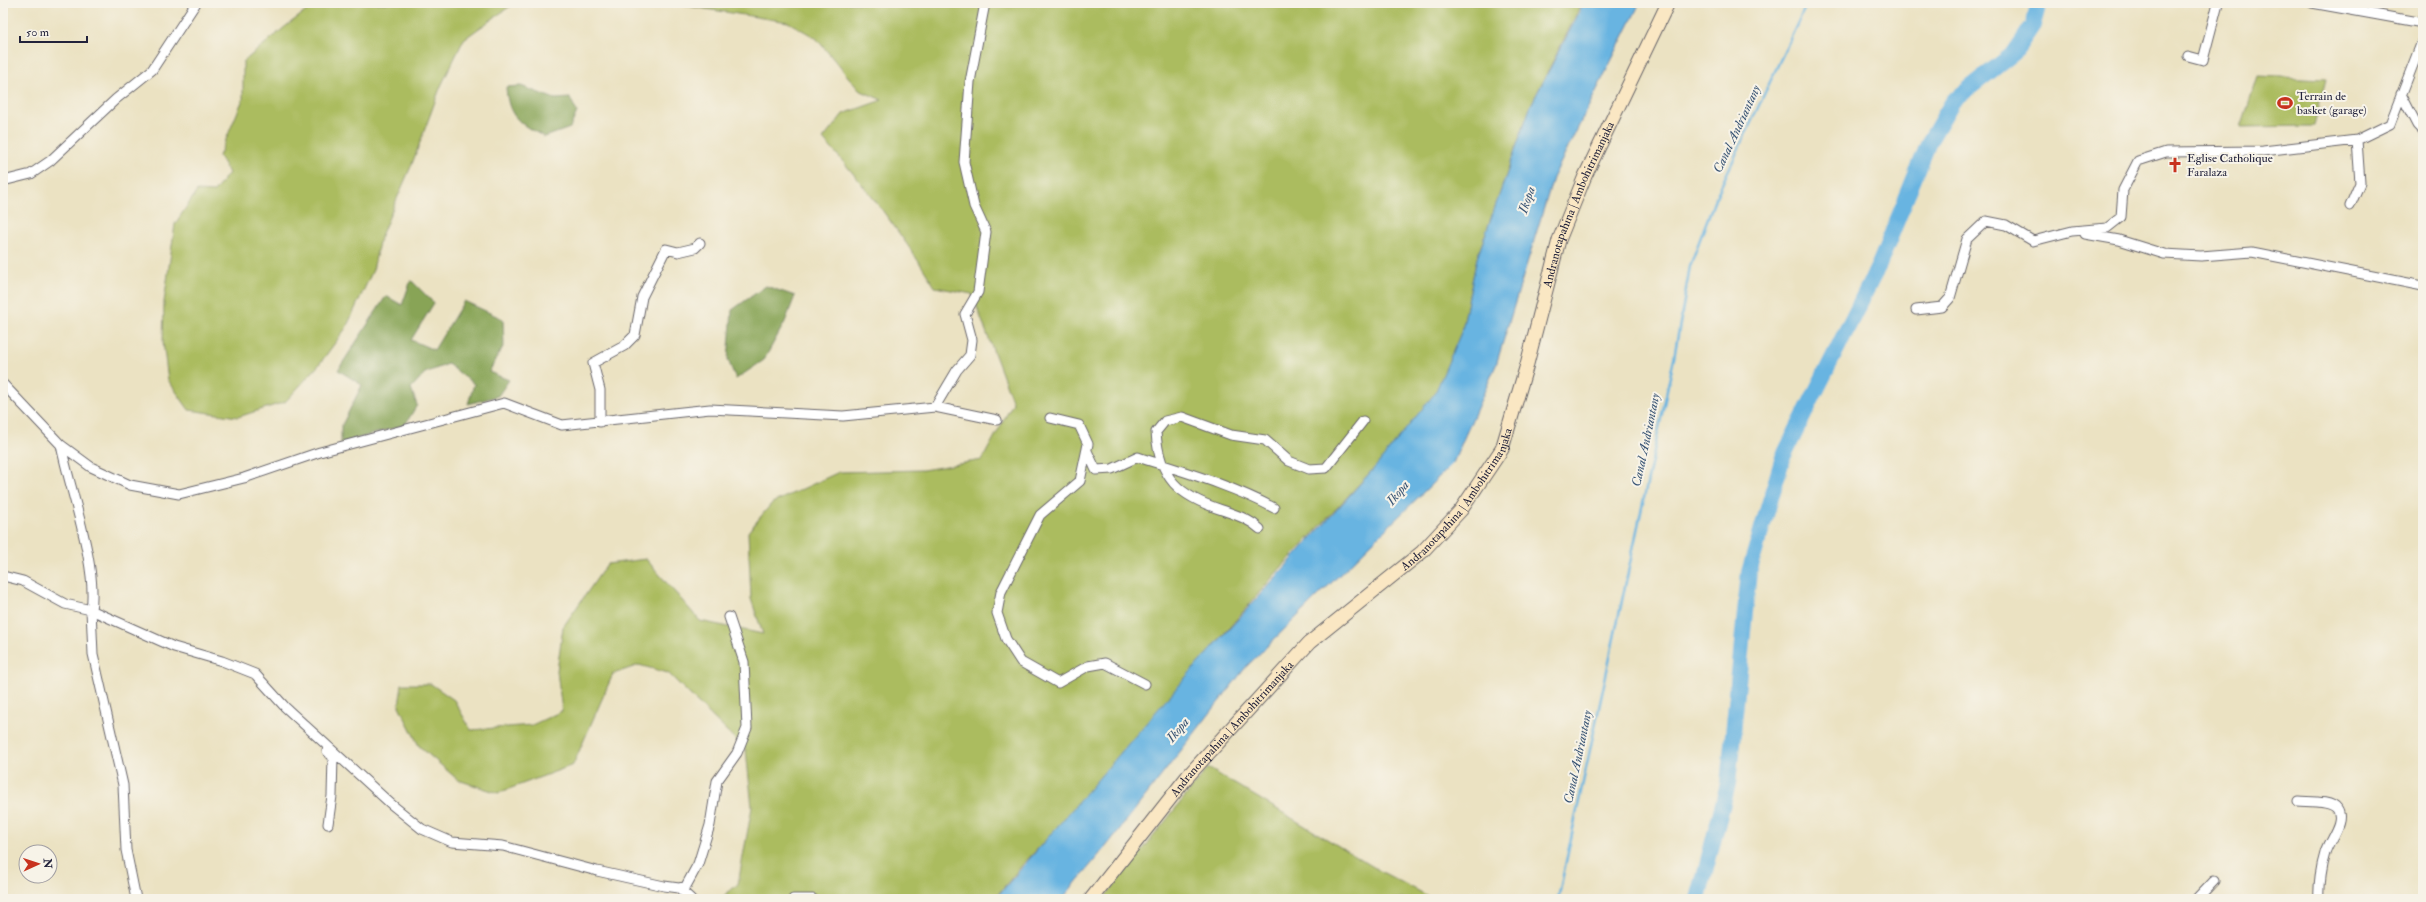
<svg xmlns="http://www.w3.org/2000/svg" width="2426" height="902" font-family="'IM FELL Double Pica',serif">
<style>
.green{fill:#abbc5f;stroke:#666f4d}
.forest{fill:#88a456;stroke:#556348}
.water{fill:#68b4e1;stroke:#456b8e}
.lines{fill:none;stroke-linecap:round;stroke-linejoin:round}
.stream{stroke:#68b4e1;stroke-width:2.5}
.river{stroke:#68b4e1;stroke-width:16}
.street-casing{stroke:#68656a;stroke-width:11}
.secondary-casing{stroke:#68656a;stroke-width:15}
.street{stroke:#fff;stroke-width:9}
.secondary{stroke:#fae7c3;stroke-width:13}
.labels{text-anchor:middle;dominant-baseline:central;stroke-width:4;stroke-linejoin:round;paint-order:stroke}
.poi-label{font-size:12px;fill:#22223b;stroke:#f7f3e8;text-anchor:start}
.street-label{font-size:12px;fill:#22223b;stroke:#f7f3e8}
.water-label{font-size:13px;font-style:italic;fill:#3a5575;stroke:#f7f3e8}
</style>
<rect width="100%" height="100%" fill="#f7f3e8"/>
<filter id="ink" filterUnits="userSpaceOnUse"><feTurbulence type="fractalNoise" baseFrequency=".025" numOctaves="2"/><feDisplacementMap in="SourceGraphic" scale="8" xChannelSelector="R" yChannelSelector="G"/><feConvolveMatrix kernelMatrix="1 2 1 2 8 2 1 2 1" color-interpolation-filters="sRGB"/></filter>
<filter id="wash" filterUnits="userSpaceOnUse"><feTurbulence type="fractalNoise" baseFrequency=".012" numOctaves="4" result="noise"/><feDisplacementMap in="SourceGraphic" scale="16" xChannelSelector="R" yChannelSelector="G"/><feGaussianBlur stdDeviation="0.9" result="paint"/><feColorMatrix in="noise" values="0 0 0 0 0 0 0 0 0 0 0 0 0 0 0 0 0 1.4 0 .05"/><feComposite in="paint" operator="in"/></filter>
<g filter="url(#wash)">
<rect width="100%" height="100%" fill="#ebe2c2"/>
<path class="green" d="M317 3H521L512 5 464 39 440 88 412 164 380 238 373 270 346 328 318 366 285 402 238 417 189 410 168 380 163 342 164 302 175 224 197 191 214 192 229 173 219 156 243 99V62L286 26Z
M668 3H1582L1531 105 1477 258 1462 330 1442 381 1421 418 1277 572 1157 712 1088 797 1024 863 994 899H720L738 884 752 807 746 750 668 673 639 665 613 674 573 765 498 793 458 780 419 746 399 706 402 684H431L454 700 471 730 532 725 562 711 557 671 563 627 607 564 646 559 700 621 763 634 751 599 748 532 772 503 839 472 923 470 982 460 1013 403 972 294 935 287C902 234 865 185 823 139L843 114 882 100 859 90 816 38 788 22Z
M2258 76 2326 79 2314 126 2241 127Z
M1208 768 1382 872 1434 899H1103Z"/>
<path class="forest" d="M521 86 555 99 570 98 577 112 570 128 545 137C519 124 508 117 506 87Z
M411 280 434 303 411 340 434 350 464 301 503 319 504 345 489 372 509 380 498 396 468 404 474 384 448 364 425 373 411 388 417 405 405 425 341 443V427L362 385 338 370 386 296 402 305Z
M766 286 795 296 785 322 764 360 736 379 728 360 732 310Z"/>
<path class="water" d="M1584 3H1640L1553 178 1496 365 1453 463 1246 667 1109 843 1062 899H995L1184 679 1377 465 1435 393 1462 330 1477 258 1531 105Z"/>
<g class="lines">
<path class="stream" d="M1558 899 1674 358 1690 266 1715 199 1807 3"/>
<path class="river" d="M1698 899 1728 784 1749 572 1783 457 1879 265 1929 142 1953 101 2014 53 2033 25 2039 3"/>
</g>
</g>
<g filter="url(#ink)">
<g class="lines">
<defs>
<path id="street" d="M2312 3 2423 23
M2188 56 2203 60 2218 3
M2401 94 2417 125 2423 131
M3 181 31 174 50 161 116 99 152 70 196 3
M2350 206 2360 183 2357 140
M2085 234 2119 240 2164 254 2201 256 2252 252 2423 286
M1916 310 1942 307 1950 298 1967 239 1986 221 2006 225 2033 241 2072 231 2107 228 2121 217 2123 190 2138 161 2166 152 2263 151 2357 140 2390 124 2423 39
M3 384 61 445 91 467 130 485 179 494 244 478 320 452 504 403 562 425 710 409 843 416 935 407 997 420
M935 407 957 370 970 355 972 340 965 314 978 292 986 232 974 206 964 162 970 82 985 3
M1050 418 1079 425 1088 444 1080 481 1040 515 1001 592 997 613 1006 639 1021 662 1058 683 1088 666 1105 663 1145 684
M600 422V390L593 363 624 346 635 335 642 297 666 249 678 252 695 248 700 243
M61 445C70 491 98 566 91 610L174 647 222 661 255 674 285 707 391 804 422 829 452 842 503 846 597 871 664 886 679 888 686 886 698 864 710 825 717 781 737 753 747 728 744 662 729 617
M1087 451 1096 470 1112 469 1138 457C1184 472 1231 485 1274 508
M1260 529C1248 518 1236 515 1222 510 1179 496 1159 479 1156 432L1165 421 1182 417 1231 435 1265 440 1289 461 1309 469 1326 468 1363 421
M3 576 23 581 65 604 91 610 93 654 123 785 126 850 136 899
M327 751 333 757 332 796 328 824
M2298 801C2309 802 2331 800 2337 809 2346 821 2328 841 2325 853 2321 866 2318 885 2319 899
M679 888 691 899
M793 899H813
M2197 899 2214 881"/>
<g id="secondary">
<path id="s1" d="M1091 899 1187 777 1309 643 1422 552 1461 510 1502 449 1526 368 1559 240 1585 176 1668 3"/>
</g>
</defs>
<use href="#street" class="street-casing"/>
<use href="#secondary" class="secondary-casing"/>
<use href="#street" class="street"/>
<use href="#secondary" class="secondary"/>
</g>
</g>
<defs>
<symbol id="stadium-bare" viewBox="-9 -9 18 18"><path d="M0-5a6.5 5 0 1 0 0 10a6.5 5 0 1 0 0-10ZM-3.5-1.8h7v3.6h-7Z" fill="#c8321e" stroke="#f7f3e8" stroke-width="2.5" paint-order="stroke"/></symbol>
<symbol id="church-bare" viewBox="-9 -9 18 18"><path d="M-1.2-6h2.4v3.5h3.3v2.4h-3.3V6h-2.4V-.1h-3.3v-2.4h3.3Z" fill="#c8321e" stroke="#f7f3e8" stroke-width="2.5" paint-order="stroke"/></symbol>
</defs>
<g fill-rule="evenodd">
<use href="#stadium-bare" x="2274" y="92" width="22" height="22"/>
<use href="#church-bare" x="2164" y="154" width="22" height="22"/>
</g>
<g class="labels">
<g class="poi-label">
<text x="2297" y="96">Terrain de<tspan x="2297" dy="14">basket (garage)</tspan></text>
<text x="2187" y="158">Eglise Catholique<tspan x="2187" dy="14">Faralaza</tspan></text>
</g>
<g class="street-label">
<text stroke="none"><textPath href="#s1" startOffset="869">Andranotapahina | Ambohitrimanjaka</textPath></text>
<text stroke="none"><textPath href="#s1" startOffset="545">Andranotapahina | Ambohitrimanjaka</textPath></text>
<text stroke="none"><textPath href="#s1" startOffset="221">Andranotapahina | Ambohitrimanjaka</textPath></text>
</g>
<g class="water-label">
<text transform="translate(1737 129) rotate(-65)">Canal Andriantany</text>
<text transform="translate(1527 200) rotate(-72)">Ikopa</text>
<text transform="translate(1646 440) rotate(-78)">Canal Andriantany</text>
<text transform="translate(1398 493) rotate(-51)">Ikopa</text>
<text transform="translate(1178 730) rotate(-51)">Ikopa</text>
<text transform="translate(1578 757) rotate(-78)">Canal Andriantany</text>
</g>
</g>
<rect width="2426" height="902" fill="none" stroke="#f7f3e8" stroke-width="16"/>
<g transform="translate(38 864) rotate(87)"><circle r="19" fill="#f7f3e8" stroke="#a29fa3"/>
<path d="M0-3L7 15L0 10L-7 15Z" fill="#c8321e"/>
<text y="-6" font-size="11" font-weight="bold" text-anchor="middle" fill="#22223b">N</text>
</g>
<path d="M20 36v6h67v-6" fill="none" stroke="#22223b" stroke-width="2"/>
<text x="26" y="36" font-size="12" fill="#22223b" stroke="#f7f3e8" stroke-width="3" paint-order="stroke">50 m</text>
</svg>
